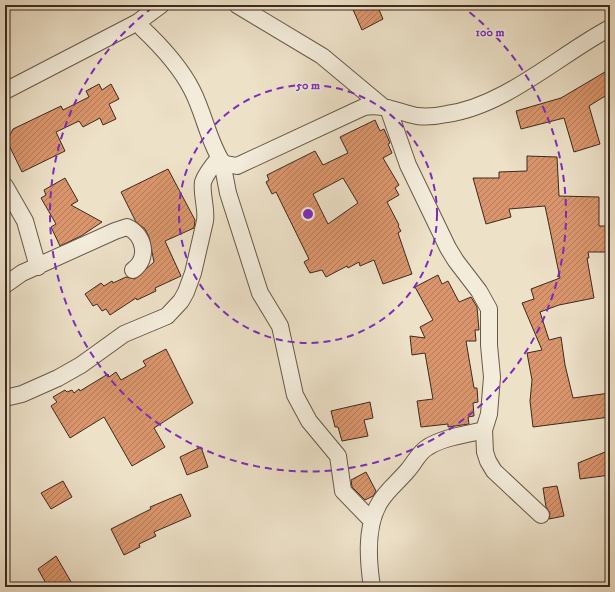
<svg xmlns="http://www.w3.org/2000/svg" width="615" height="592" font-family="'IM FELL DW Pica',serif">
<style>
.building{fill:url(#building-hatch);stroke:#3d2a1e;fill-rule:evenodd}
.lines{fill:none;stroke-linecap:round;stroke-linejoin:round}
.minor-casing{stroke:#695848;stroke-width:18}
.minor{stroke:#f3ecdb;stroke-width:16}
.ring{fill:none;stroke:#7b2cbf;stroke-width:2;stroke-dasharray:7 5}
.centre{fill:#7b2cbf;stroke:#f3ecdb;stroke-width:2}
.ring-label{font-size:12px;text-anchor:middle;font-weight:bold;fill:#7b2cbf;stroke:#f3ecdb;stroke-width:3;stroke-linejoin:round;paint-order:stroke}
</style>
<defs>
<pattern id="building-hatch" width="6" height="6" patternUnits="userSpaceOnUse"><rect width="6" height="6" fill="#da956c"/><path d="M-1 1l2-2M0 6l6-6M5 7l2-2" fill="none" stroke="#b27a58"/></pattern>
</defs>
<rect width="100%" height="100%" fill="#ede1c8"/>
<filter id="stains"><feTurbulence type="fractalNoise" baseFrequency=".005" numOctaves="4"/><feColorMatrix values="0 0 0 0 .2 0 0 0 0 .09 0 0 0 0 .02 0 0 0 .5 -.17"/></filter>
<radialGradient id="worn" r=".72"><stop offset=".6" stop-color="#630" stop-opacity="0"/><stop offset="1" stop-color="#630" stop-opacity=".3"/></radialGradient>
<path class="building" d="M351 5H377L383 19 362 30Z
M610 69V93L589 106 600 144 574 152 564 118 521 129 516 111 561 98Z
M99 84 102 90 111 84 119 99 109 104 116 119 103 125 100 118 83 127 79 121 56 132 65 151 22 172 7 141 13 129 61 106 63 110 89 97 86 91Z
M375 120 380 131 384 129 390 143 388 144 392 153 383 158 399 185 395 188 399 195 387 202 399 225 398 226 401 231 398 233 412 274 383 284 374 260 360 266 359 262 348 268 347 266 326 277 322 270 310 273 304 262 309 259 276 192 272 194 266 182 269 180 267 175 315 151 323 165 348 153 340 137ZM343 178 358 203 328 224 313 194Z
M527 156 557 157 559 196 599 197V226H610V252H588L589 258H587L594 298 559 305 540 312 549 340 561 337 565 365 573 398 610 393V417L533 427 530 401 532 380 527 353 542 350 522 303 534 299 531 289 560 278 545 206 509 209 511 217 486 224 473 178H499V172L527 171Z
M168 169 195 220 194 228 165 241 181 276 155 288 156 291 137 300 136 298 110 315 106 309 102 311 97 304 93 306 85 294 101 283 104 286 112 281 113 283 126 277 135 279 154 262 149 237 145 229 136 222 121 192Z
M65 178 78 201 71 205 102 222 81 236 60 246 51 227 56 224 41 198 46 195 44 190Z
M438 275 442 284 448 281 459 302 471 297 477 307 479 330H475L476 341H466L474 388H477L478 402 473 403 474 416 468 417 469 424 448 427V424L421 427 417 401 433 399 425 353 412 355 410 336 425 338 420 327 433 320 415 287Z
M166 349 193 403 154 428 165 447 132 466 104 417 70 438 51 406 57 402 53 397 65 390 67 392 72 390 74 393 79 389 80 391 108 374 109 377 116 372 121 380 146 366 143 361Z
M370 402 373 418 364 420 368 436 342 441 338 427H335L331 411Z
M201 447 208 467 187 475 180 457Z
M610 450V475L580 479 578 463Z
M366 472 376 491 373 496 365 500 352 487 351 480Z
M63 481 72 497 51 509 41 493Z
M557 486 564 516 549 519 550 513 546 507 543 488Z
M181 494 191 516 154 532 156 536 139 544 140 547 124 555 111 529 151 509 150 507Z
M56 556 74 587H48L38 569Z"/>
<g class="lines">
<defs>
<path id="minor" d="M237 5 322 56 382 106
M142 28C161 46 180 66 192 90 204 113 208 140 222 162L226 164 237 166 364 107C385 104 397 112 417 116 426 117 438 116 447 114 505 106 559 55 610 28
M5 91 138 22 161 5
M388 108 408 165 448 248 456 261 479 291 489 309V345L492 377 489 414 484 430 485 452 488 461 494 471 541 515
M222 162 228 193 260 293 280 326 295 395 309 421 338 456 343 491 372 521
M5 186 25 221 38 267
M5 285 22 273 115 231 127 227C145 235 149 259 133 270
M5 398 22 394 58 378 81 365 124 334 167 316 181 301 186 292 193 273 205 221C207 208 201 194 203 182 206 173 213 165 219 158
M372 587C368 561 365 526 380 502 387 490 399 481 408 470 415 462 419 452 428 447 444 437 465 435 484 430"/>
</defs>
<use href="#minor" class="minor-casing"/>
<use href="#minor" class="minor"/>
</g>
<g class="ring">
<circle cx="308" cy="214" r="129"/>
<path d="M460 5A258 258 0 1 1 156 5"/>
</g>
<circle cx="308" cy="214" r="6" class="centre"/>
<g class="ring-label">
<text x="490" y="36">100 m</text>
<text x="308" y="89">50 m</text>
</g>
<rect width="615" height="592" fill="none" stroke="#ede1c8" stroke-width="20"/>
<rect x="6" y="6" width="603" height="580" fill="none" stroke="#3d2a1e" stroke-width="2"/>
<rect x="10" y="10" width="595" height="572" fill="none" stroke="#3d2a1e"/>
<rect width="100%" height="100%" filter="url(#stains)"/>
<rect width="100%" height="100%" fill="url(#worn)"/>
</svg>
